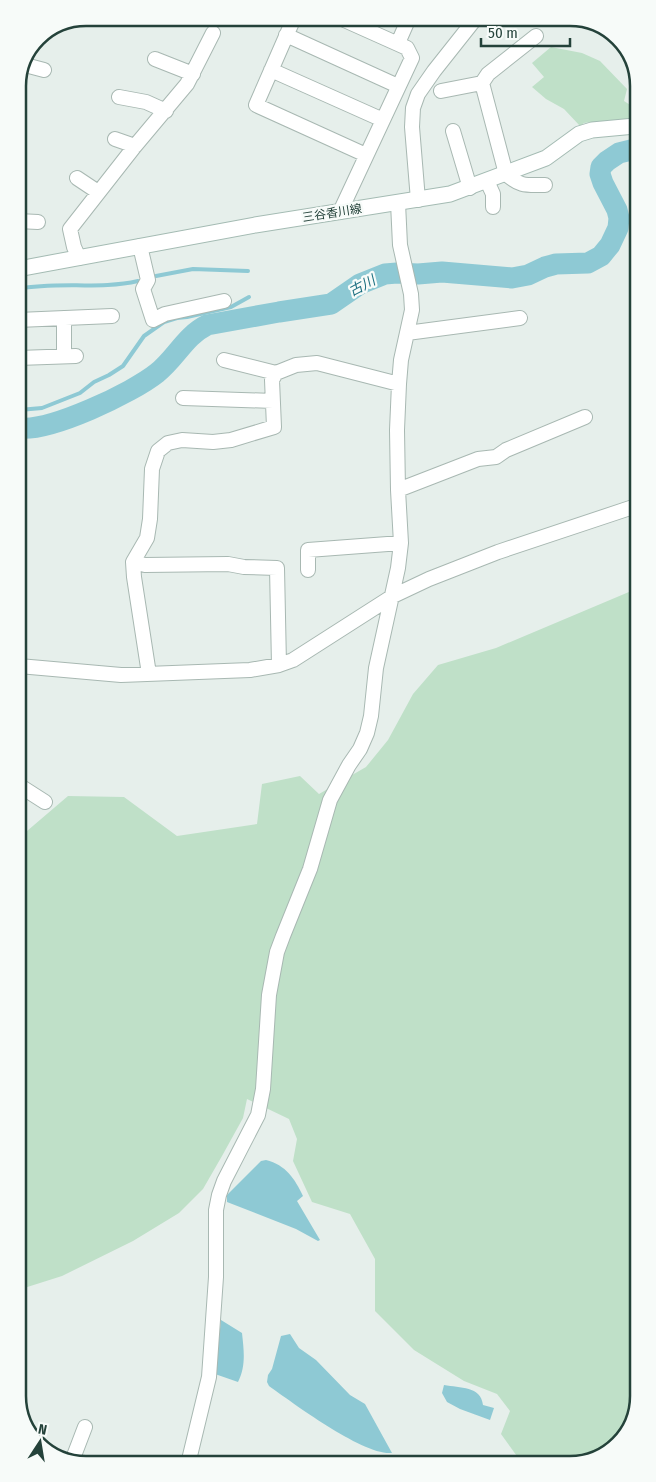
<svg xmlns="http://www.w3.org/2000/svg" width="656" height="1482" font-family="'Fira Sans Condensed','Noto Sans JP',sans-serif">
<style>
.green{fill:#bfe0c8}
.water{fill:#8ec9d4}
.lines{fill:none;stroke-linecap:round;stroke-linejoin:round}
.stream{stroke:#8ec9d4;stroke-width:4}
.river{stroke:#8ec9d4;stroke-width:21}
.street-casing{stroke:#a8b8b2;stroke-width:16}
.secondary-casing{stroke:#a4bbb3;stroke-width:17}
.street{stroke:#fff;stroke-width:14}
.secondary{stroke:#fff;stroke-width:15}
.labels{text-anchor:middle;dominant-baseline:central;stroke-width:4.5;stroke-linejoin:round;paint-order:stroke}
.street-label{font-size:12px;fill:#24423a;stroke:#f7fbf9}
.water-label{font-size:14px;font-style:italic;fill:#1c6f80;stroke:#f7fbf9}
.rim{fill:none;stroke:#24423a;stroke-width:2.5}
</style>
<rect width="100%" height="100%" fill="#e6efeb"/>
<path class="green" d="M551 47 582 53 600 61 627 89 624 101 635 108V122H590L584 123 580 126 564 109 546 99 532 87 544 77 532 63Z
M636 589 638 1396 624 1437 592 1461H522L519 1459 501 1434 510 1411 497 1394 464 1381 414 1350 375 1311V1259L350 1214 312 1202 293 1161 297 1139 289 1119 247 1099 243 1118 222 1156 203 1189 179 1213 133 1241 62 1276 21 1289 20 837 68 796 124 797 177 836 257 824 262 784 300 776 319 794 366 767 388 740 413 694 438 665 496 648Z"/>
<path class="water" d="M266 1160C286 1165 295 1179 303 1196L297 1201 320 1240 318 1241 296 1229 227 1202V1195L261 1161Z
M221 1320 242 1333C244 1351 246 1366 238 1382L215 1374Z
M290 1334 299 1348 316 1360 350 1395 365 1404 392 1453C364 1456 293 1403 269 1386L267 1382 268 1375 272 1369 281 1336Z
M444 1385C460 1388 481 1386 483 1405L494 1408 490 1420 460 1409 447 1402 442 1393Z"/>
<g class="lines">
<path class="stream" d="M156 276 193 269 248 271
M18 289C58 281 99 290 138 281
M19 410 42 408 80 393 94 382 109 375 123 366 144 336 164 322 177 318 187 317 231 307 249 297"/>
<path class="river" d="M19 428C50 432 132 393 157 373 176 358 185 336 207 325L279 312 331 304 360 284 385 274 397 273 418 274 442 272 512 278 528 275 545 267 556 264 588 263 601 256 610 245 618 228 619 218 617 210 603 183 600 174 601 167 607 161 619 153 635 149"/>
<defs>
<path id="street" d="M294 18 256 105 366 155
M340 18 407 48 412 58 340 212
M286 35 398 86
M536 36 488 74 482 83 506 174C521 187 526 185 545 185
M398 43 409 18
M155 59 193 74
M25 65 44 70
M271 70 383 120
M441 91 482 83
M119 97 146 102 166 111
M453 131 470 188
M115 139 135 146
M77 178 98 192
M487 181 493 194V207
M418 200 412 127 413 108 418 94 434 71 476 18
M18 221 38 222
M140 246 148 280 143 289 153 320 165 314 224 301
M79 258 74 247 70 229 135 146 187 84 213 33
M64 318V356
M18 320 112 316
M407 333 520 318
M18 358 76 356
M224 360 276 373
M183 398 273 401
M398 490 478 459 496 457 506 450 585 417
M133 562 145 565 228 564 244 567 277 568 279 665
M308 570V550L401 543
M19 666 121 675 250 670 279 665 293 660 393 596 429 579 498 552 636 506
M149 674 134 577 133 562 147 538 150 519 152 469 158 451 168 443 182 440 213 442 231 440 274 427 272 380 276 373 296 365 317 363 399 384
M20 786 45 802
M72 1461 85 1427
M188 1464 209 1377 216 1277V1210L219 1195 224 1181 258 1115 263 1089 269 995 277 952 283 936 310 869 330 800 349 765 360 749 367 733 371 716 376 668 398 568 401 543 398 490 397 430 399 384 401 360 412 310 411 294 400 245 398 203"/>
<path id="secondary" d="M18 269 255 225 450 194 546 158 579 134 592 130 635 126"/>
</defs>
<use href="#street" class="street-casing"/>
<use href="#secondary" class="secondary-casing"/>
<use href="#street" class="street"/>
<use href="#secondary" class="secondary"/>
</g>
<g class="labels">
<g class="street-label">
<text transform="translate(332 213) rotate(-9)">三谷香川線</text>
</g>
<g class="water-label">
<text transform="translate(362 286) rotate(-28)">古川</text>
</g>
</g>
<path d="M0 0H656V1482H0ZM86 26H570A60 60 0 0 1 630 86V1396A60 60 0 0 1 570 1456H86A60 60 0 0 1 26 1396V86A60 60 0 0 1 86 26Z" fill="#f7fbf9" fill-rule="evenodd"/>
<path class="rim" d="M86 26H570A60 60 0 0 1 630 86V1396A60 60 0 0 1 570 1456H86A60 60 0 0 1 26 1396V86A60 60 0 0 1 86 26Z"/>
<g transform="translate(40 1442) rotate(12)" stroke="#f7fbf9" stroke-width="4" paint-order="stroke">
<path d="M0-4L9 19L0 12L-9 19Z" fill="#24423a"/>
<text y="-8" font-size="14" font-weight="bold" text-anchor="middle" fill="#24423a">N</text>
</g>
<path d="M481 38v8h89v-8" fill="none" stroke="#24423a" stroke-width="2.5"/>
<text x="488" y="38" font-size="15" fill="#24423a" stroke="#f7fbf9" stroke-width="4" paint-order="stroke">50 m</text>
</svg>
